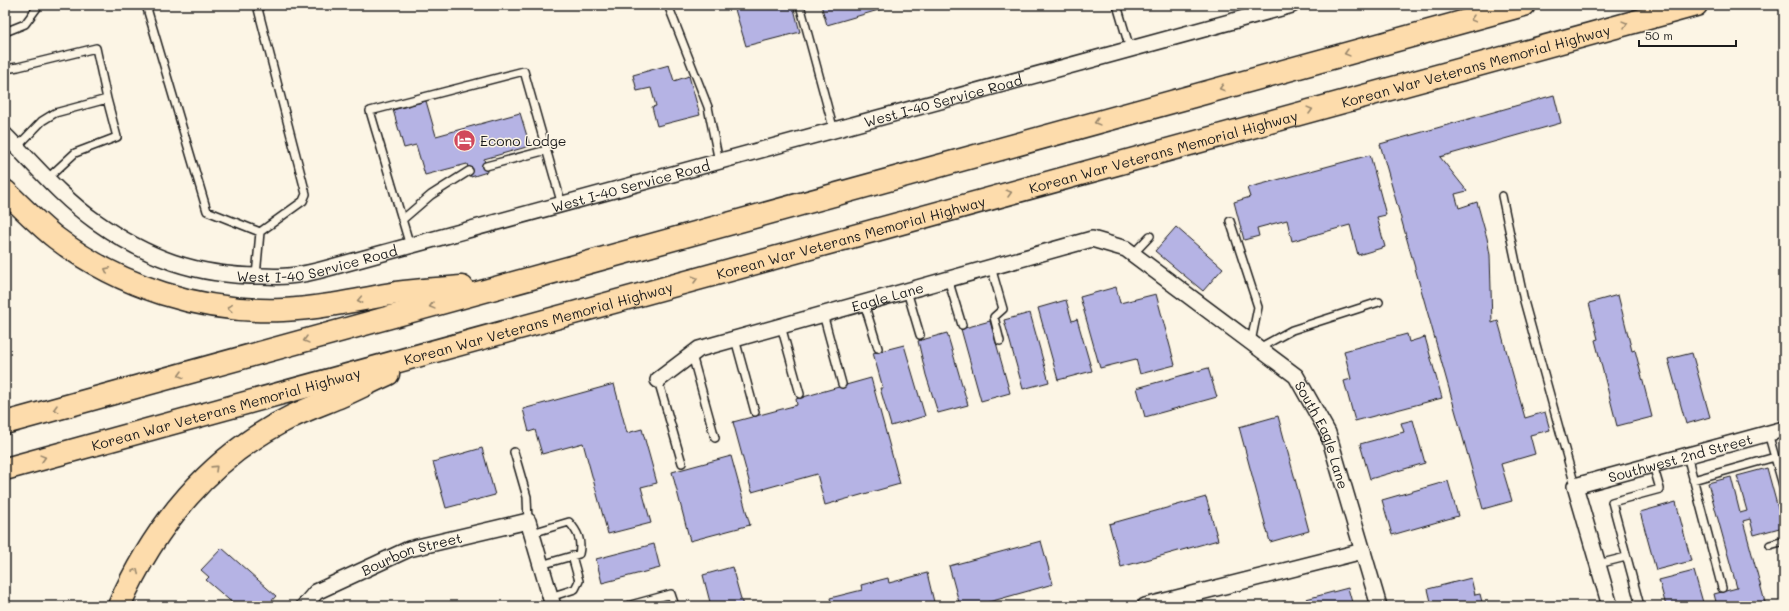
<svg xmlns="http://www.w3.org/2000/svg" width="1789" height="611" font-family="Mali,sans-serif">
<style>
.building{fill:#b5b3e4;stroke:#1c1c1c}
.lines{fill:none;stroke-linecap:round;stroke-linejoin:round}
.lane-casing{stroke:#1c1c1c;stroke-width:10}
.street-casing{stroke:#1c1c1c;stroke-width:18}
.highway-casing{stroke:#1c1c1c;stroke-width:25}
.lane{stroke:#fcf5e5;stroke-width:7}
.street{stroke:#fcf5e5;stroke-width:15}
.highway{stroke:#fddcac;stroke-width:22}
.oneway{stroke:#98866b}
.labels{text-anchor:middle;dominant-baseline:central;stroke-width:3;stroke-linejoin:round;paint-order:stroke}
.street-label{font-size:14px;fill:#1c1c1c;stroke:#fcf5e5}
.poi-label{font-size:14px;fill:#1c1c1c;stroke:#fcf5e5;text-anchor:start}
</style>
<rect width="100%" height="100%" fill="#fcf5e5"/>
<filter id="ink" filterUnits="userSpaceOnUse"><feTurbulence type="fractalNoise" baseFrequency=".025" numOctaves="2"/><feDisplacementMap in="SourceGraphic" scale="8" xChannelSelector="R" yChannelSelector="G"/><feConvolveMatrix kernelMatrix="1 2 1 2 8 2 1 2 1" color-interpolation-filters="sRGB"/></filter>
<g filter="url(#ink)">
<path class="building" d="M737 5H793L800 32 746 46 734 6Z
M821 5H881L882 9 827 25Z
M669 65 674 81 689 76 700 115 657 126 652 107 656 106 651 88 637 91 633 75Z
M1554 95 1561 123 1440 157 1467 191 1455 194 1459 208 1477 202 1487 238 1490 255 1492 323 1498 321 1525 418 1545 412 1550 430 1530 435 1535 454 1501 464 1512 501 1483 509 1380 144Z
M426 101 436 136 520 113 530 146 484 159 487 172 471 177 467 164 425 175 416 145 404 148 393 110Z
M1370 155 1386 215 1377 217 1385 247 1358 255 1350 225 1292 241 1287 220 1257 228 1259 236 1244 240 1234 202 1250 197 1247 188Z
M1176 227 1223 268 1203 291 1155 251Z
M1116 287 1120 303 1156 294 1175 365 1140 374 1136 359 1100 368 1080 297Z
M1618 295 1632 351 1635 350 1652 417 1617 426 1595 340 1598 339 1589 303Z
M1066 300 1072 321 1077 319 1092 371 1058 380 1038 308Z
M1030 313 1049 382 1023 389 1004 320Z
M990 321 1010 393 981 401 961 329Z
M947 333 968 405 938 413 926 375 918 341Z
M1407 334 1409 342 1425 337 1442 398 1355 421 1344 381 1351 379 1344 351Z
M904 345 925 416 891 426 880 388H883L873 353Z
M1692 353 1710 417 1686 424 1668 359Z
M1208 368 1217 397 1145 417 1137 388Z
M871 378 900 484 825 505 817 474 752 492 733 422 797 405 796 399Z
M614 384 627 433 642 429 657 483 641 487 651 523 608 534 583 443 542 454 535 430 529 432 523 409Z
M1278 416 1309 531 1270 542 1239 427Z
M1413 420 1425 463 1370 479 1360 444 1404 432 1401 423Z
M482 448 495 495 446 508 433 462Z
M731 456 750 525 690 541 672 472Z
M1767 468 1783 527 1754 535 1750 519 1743 521 1766 606H1717L1714 594 1737 588 1708 483 1731 477 1740 513 1747 511 1737 476Z
M1448 481 1458 516 1392 535 1382 500Z
M1206 497 1218 540 1121 567 1109 524Z
M1676 502 1691 561 1656 570 1640 512Z
M1041 541 1053 584 975 606H960L949 566Z
M654 544 660 568 602 583 596 559Z
M222 548 276 596 267 606H236L206 580 209 577 201 570Z
M732 567 743 606H711L703 575Z
M1694 571 1704 606H1666L1659 580Z
M927 573 935 606H832L830 598 862 590 861 585 888 578 889 583Z
M1471 578 1475 595 1480 594 1483 606H1432L1428 589Z
M1348 588 1353 606H1308L1306 599Z
M1287 601 1288 606H1269Z"/>
<g class="lines">
<defs>
<path id="lane" d="M146 5 207 211 260 232 256 276
M257 5 306 194 303 201 260 232
M668 5 708 107 719 162
M800 5 834 131
M1117 5 1130 49
M5 32 25 24 39 5
M5 69 18 67 96 48 107 99
M17 147 42 121 55 113 107 99 117 137 75 153 48 178
M486 166 547 150
M1502 196 1524 301 1575 486
M402 220 431 195 469 171
M1230 221 1258 307 1251 342
M410 246 370 111 524 71 562 205
M1133 254 1150 236
M991 267 1003 309 994 317 1000 341
M948 279 962 325
M907 291 920 335
M864 303 878 348
M823 314 842 384
M781 326 800 394
M735 339 755 412
M1259 348 1292 330 1379 302
M692 355 715 438
M658 380 682 463
M1768 433 1784 489
M514 452 527 497 528 521
M1687 455 1722 588
M1693 480 1775 457
M532 533 569 522C578 532 582 541 579 554L541 565
M1770 545 1784 541
M1598 564 1626 557
M550 597 575 589 579 581 572 556
M627 606 671 594 675 606
M1640 606 1612 502 1660 489 1653 465"/>
<g id="street">
<path id="s1" d="M5 135C33 163 62 198 95 221 147 258 196 276 261 276 269 276 279 277 288 276 303 275 318 271 332 267L1292 5"/>
<path id="s2" d="M658 380 699 349 1092 239 1126 249 1296 376 1328 433 1379 606"/>
<path id="s3" d="M304 606 316 592 409 549 528 521 553 606"/>
<path d="M1145 606 1363 551"/>
<path id="s4" d="M1610 606 1575 486 1784 429"/>
</g>
<g id="highway">
<path d="M5 191C22 207 38 224 56 238 120 287 202 313 283 310 321 308 358 300 396 293 418 290 440 289 462 287"/>
<path d="M5 423 1524 5"/>
<path id="s5" d="M5 469 1696 5"/>
<path d="M119 606C154 526 211 456 291 417 307 409 324 403 341 396 357 389 372 381 388 374"/>
</g>
</defs>
<use href="#lane" class="lane-casing"/>
<use href="#street" class="street-casing"/>
<use href="#highway" class="highway-casing"/>
<use href="#lane" class="lane"/>
<use href="#street" class="street"/>
<use href="#highway" class="highway"/>
</g>
<defs><path id="oneway-chevron" d="M-2-3.5L2.5 0L-2 3.5" fill="none" stroke-width="1.6" stroke-linecap="round" stroke-linejoin="round"/></defs>
<g class="oneway">
<use href="#oneway-chevron" transform="translate(1473 19) rotate(165)"/>
<use href="#oneway-chevron" transform="translate(1625 24) rotate(-15)"/>
<use href="#oneway-chevron" transform="translate(1347 53) rotate(165)"/>
<use href="#oneway-chevron" transform="translate(1222 88) rotate(165)"/>
<use href="#oneway-chevron" transform="translate(1310 110) rotate(-15)"/>
<use href="#oneway-chevron" transform="translate(1097 122) rotate(165)"/>
<use href="#oneway-chevron" transform="translate(1009 193) rotate(-15)"/>
<use href="#oneway-chevron" transform="translate(107 270) rotate(-153)"/>
<use href="#oneway-chevron" transform="translate(695 279) rotate(-15)"/>
<use href="#oneway-chevron" transform="translate(360 300) rotate(169)"/>
<use href="#oneway-chevron" transform="translate(432 306) rotate(165)"/>
<use href="#oneway-chevron" transform="translate(230 308) rotate(-176)"/>
<use href="#oneway-chevron" transform="translate(306 340) rotate(165)"/>
<use href="#oneway-chevron" transform="translate(181 375) rotate(165)"/>
<use href="#oneway-chevron" transform="translate(56 409) rotate(165)"/>
<use href="#oneway-chevron" transform="translate(43 458) rotate(-15)"/>
<use href="#oneway-chevron" transform="translate(215 468) rotate(-44)"/>
<use href="#oneway-chevron" transform="translate(136 571) rotate(-63)"/>
</g>
</g>
<defs>
<symbol id="hotel-disc" viewBox="-11 -11 22 22"><circle r="9.5" fill="#d1495b" stroke="#fcf5e5"/><path d="M-6-4.5h1.5V1H6V5H4.5V3h-9V5H-6ZM-4 0a1.8 1.8 0 1 1 3.6 0ZM.5 0V-2.5h3Q6-2.5 6 0Z" fill="#fff"/></symbol>
</defs>
<g fill-rule="evenodd">
<use href="#hotel-disc" x="452" y="128" width="25" height="25"/>
</g>
<g class="labels">
<g class="street-label">
<text stroke="none"><textPath href="#s5" startOffset="1525">Korean War Veterans Memorial Highway</textPath></text>
<text stroke="none"><textPath href="#s1" startOffset="1008">West I-40 Service Road</textPath></text>
<text stroke="none"><textPath href="#s5" startOffset="1201">Korean War Veterans Memorial Highway</textPath></text>
<text stroke="none"><textPath href="#s1" startOffset="684">West I-40 Service Road</textPath></text>
<text stroke="none"><textPath href="#s5" startOffset="877">Korean War Veterans Memorial Highway</textPath></text>
<text stroke="none"><textPath href="#s1" startOffset="360">West I-40 Service Road</textPath></text>
<text stroke="none"><textPath href="#s2" startOffset="247">Eagle Lane</textPath></text>
<text stroke="none"><textPath href="#s5" startOffset="553">Korean War Veterans Memorial Highway</textPath></text>
<text stroke="none"><textPath href="#s5" startOffset="229">Korean War Veterans Memorial Highway</textPath></text>
<text stroke="none"><textPath href="#s2" startOffset="772">South Eagle Lane</textPath></text>
<text stroke="none"><textPath href="#s4" startOffset="234">Southwest 2nd Street</textPath></text>
<text stroke="none"><textPath href="#s3" startOffset="122">Bourbon Street</textPath></text>
</g>
<g class="poi-label">
<text x="480" y="140">Econo Lodge</text>
</g>
</g>
<rect width="1789" height="611" fill="none" stroke="#fcf5e5" stroke-width="20"/>
<rect x="10" y="10" width="1769" height="591" fill="none" stroke="#1c1c1c" stroke-width="1.5" filter="url(#ink)"/>
<path d="M1639 40v6h97v-6" fill="none" stroke="#1c1c1c" stroke-width="2"/>
<text x="1645" y="40" font-size="12" fill="#1c1c1c" stroke="#fcf5e5" stroke-width="3" paint-order="stroke">50 m</text>
</svg>
